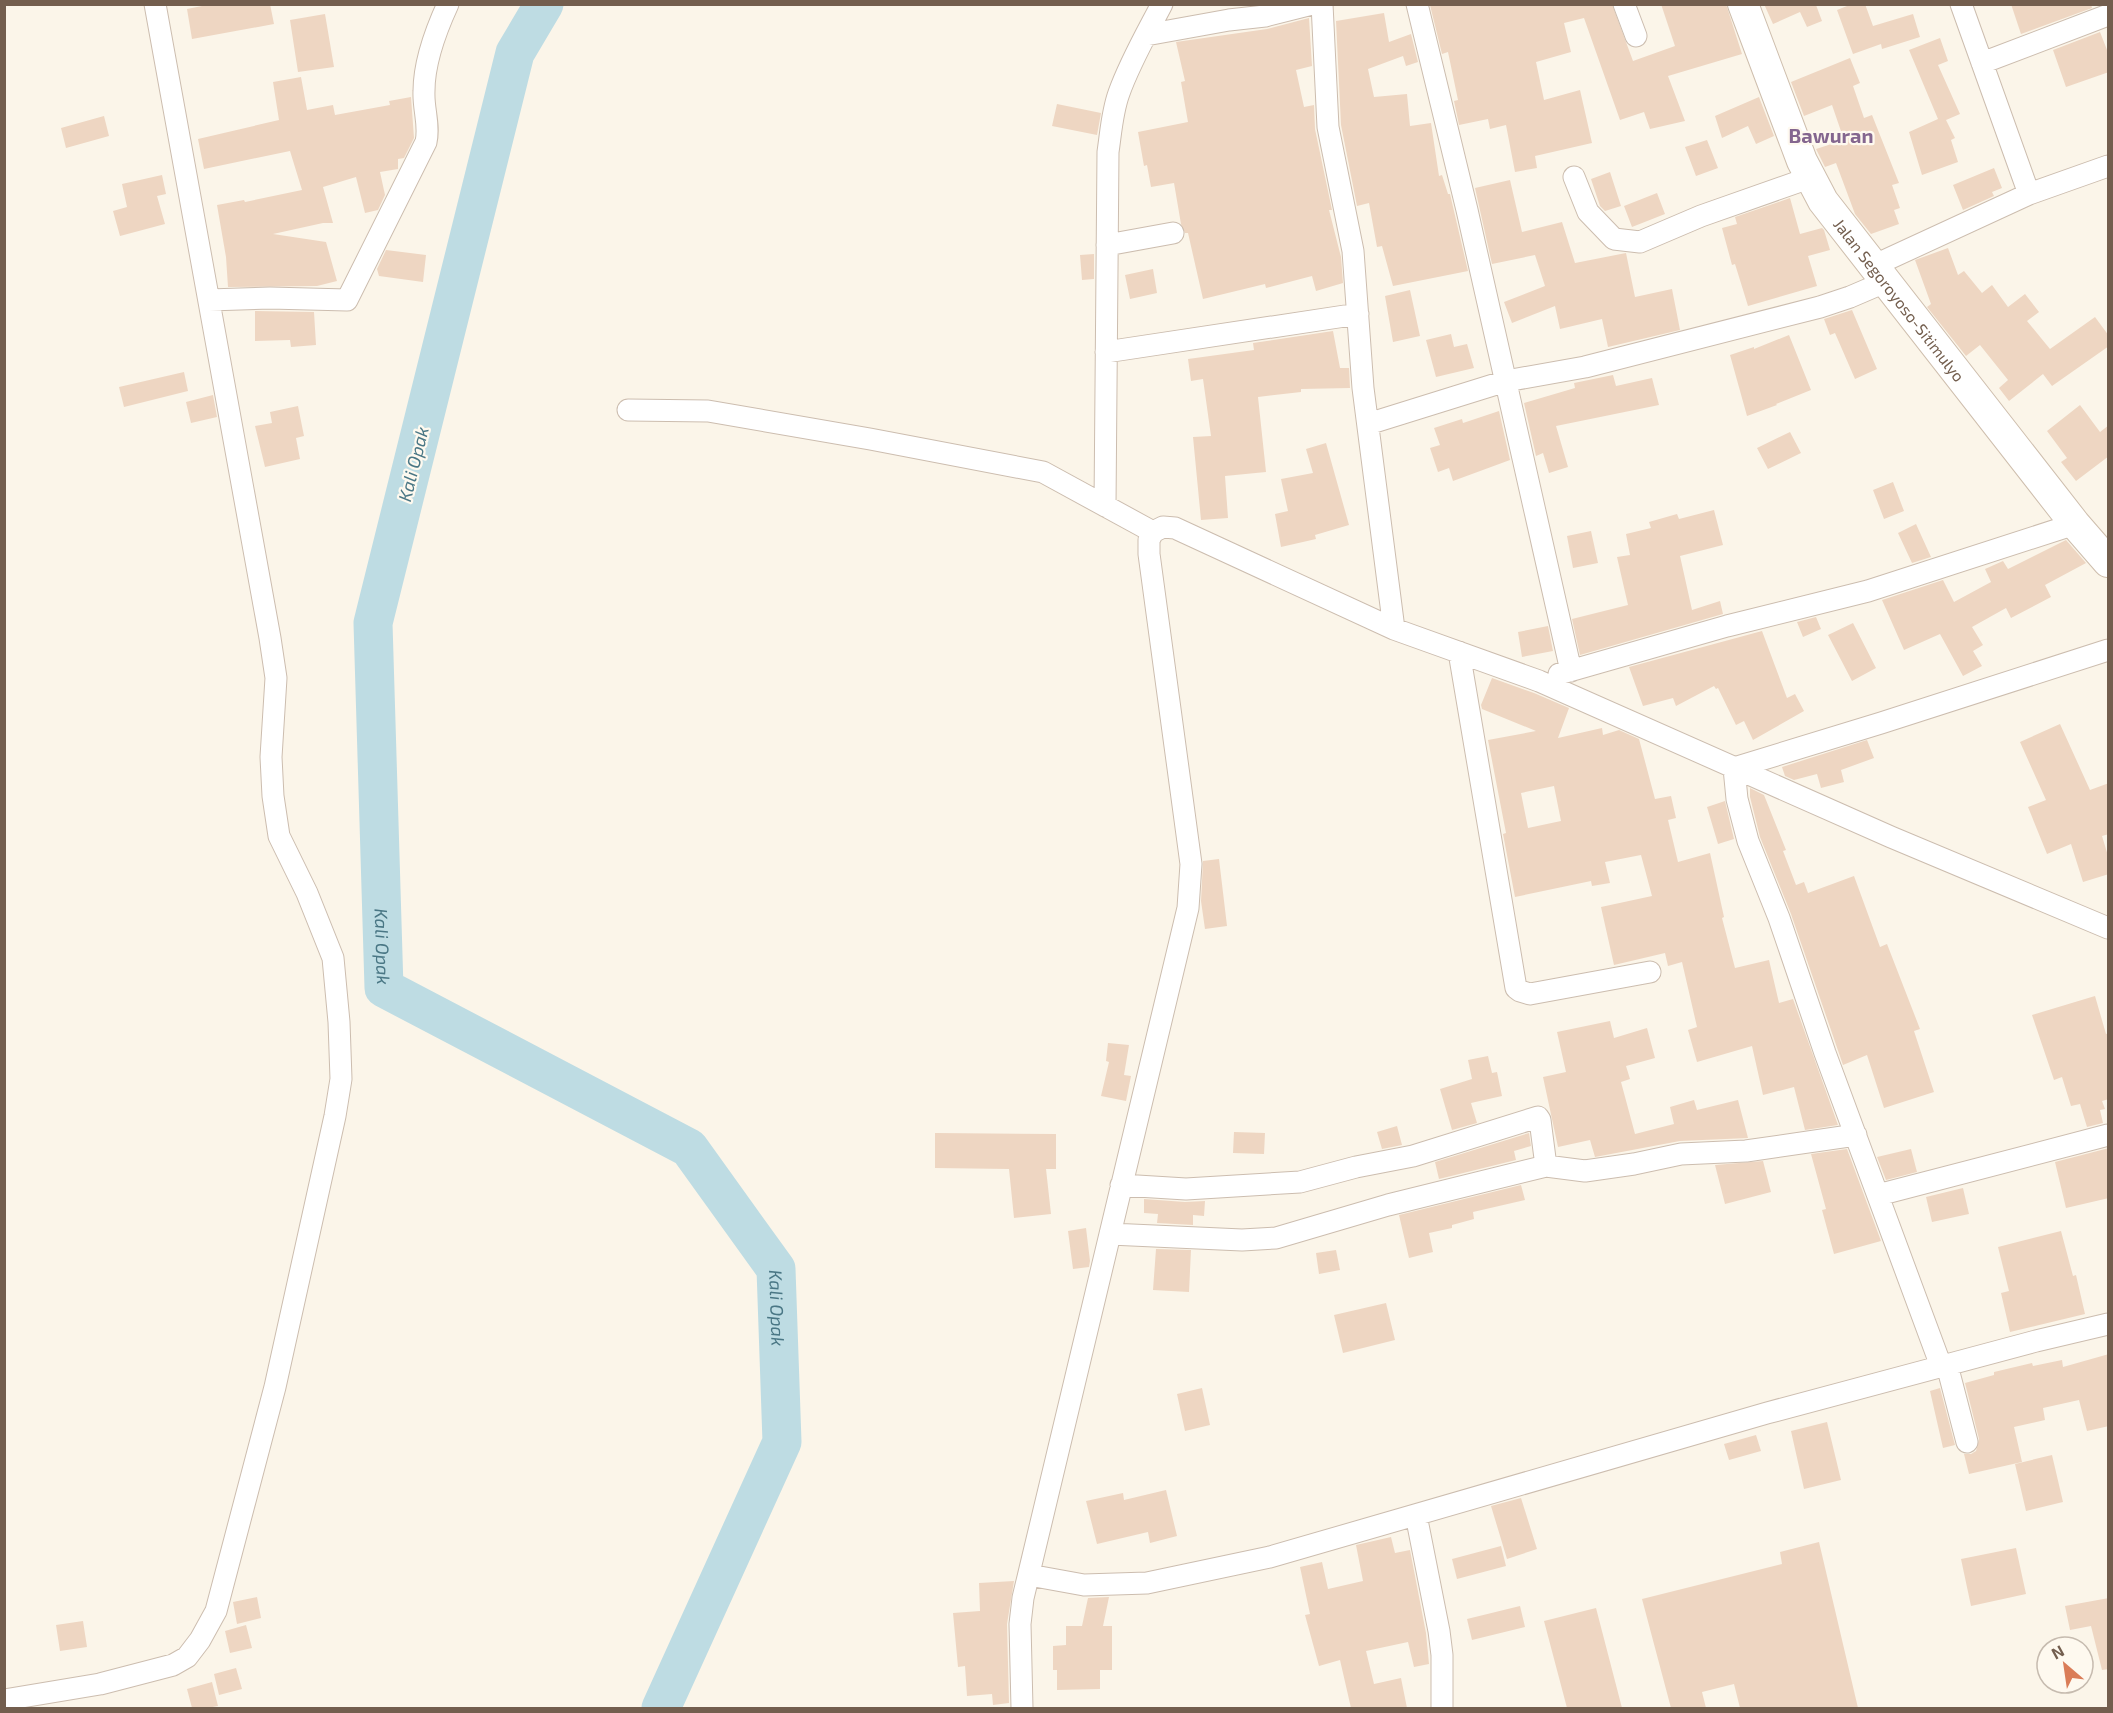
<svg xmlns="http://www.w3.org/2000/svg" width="2113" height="1713" font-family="'Exo 2',sans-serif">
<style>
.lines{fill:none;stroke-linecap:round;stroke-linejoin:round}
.river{stroke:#bedce3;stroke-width:39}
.building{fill:#eed6c2;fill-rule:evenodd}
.street-casing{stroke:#ccbdaf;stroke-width:23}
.secondary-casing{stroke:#cebead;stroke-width:32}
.street{stroke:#fff;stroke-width:21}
.secondary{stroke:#fff;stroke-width:30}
.labels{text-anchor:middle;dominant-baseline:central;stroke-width:4.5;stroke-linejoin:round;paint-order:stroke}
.street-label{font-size:16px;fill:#735e4e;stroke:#fef9ef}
.water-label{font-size:18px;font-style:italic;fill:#4a7785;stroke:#fef9ef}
.quarter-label{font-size:20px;font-weight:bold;fill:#84668f;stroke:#fef9ef}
</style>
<rect width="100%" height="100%" fill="#fbf5e9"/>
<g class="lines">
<path class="river" id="s1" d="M544 4 515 53 373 623 384 988 689 1148 776 1269 782 1442 661 1708"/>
</g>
<path class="building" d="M212 4H270L274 24 192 39 187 9Z
M1433 4H1612L1633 61 1675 46 1661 4H1726L1742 54 1668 76 1685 121 1650 129 1644 112 1620 120 1584 18 1564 23 1571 52 1536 62 1544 100 1580 90 1592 143 1535 156 1537 168 1515 172 1506 125 1490 129 1488 119 1459 125 1454 101 1458 100 1448 52 1442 54 1430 5Z
M1764 4H1818L1816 5 1822 21 1807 27 1800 12 1773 24Z
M1852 4H1865L1873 26 1913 14 1920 37 1882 49 1881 44 1853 54 1837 10Z
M2011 4H2091L2092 8 2021 34Z
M1384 13 1389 42 1411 34 1418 62 1406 66 1403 56 1368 69 1374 97 1407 94 1410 126 1431 123 1439 176 1442 175 1448 194H1450L1468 271 1393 286 1382 246 1377 247 1369 203 1357 206 1341 125 1336 21Z
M325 14 334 67 298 72 290 20Z
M1309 18 1312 66 1296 70 1304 107 1314 105 1315 129 1332 210H1329L1341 257 1343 283 1316 291 1312 276 1266 288 1265 284 1203 299 1188 233H1185L1181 224 1174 183 1151 187 1147 165 1144 166 1138 132 1188 122 1181 82 1185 81 1176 42 1267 29Z
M2100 32 2109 55V72L2066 87 2053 50Z
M1940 38 1948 61 1938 65 1960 114 1946 120 1955 138 1951 140 1958 162 1922 175 1909 132 1938 119 1909 50Z
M1850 58 1860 83 1853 86 1864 118 1872 115 1899 183 1892 185 1900 208 1894 210 1899 224 1871 234 1855 214 1836 163 1825 167 1816 149 1844 140 1832 105 1804 116 1791 82Z
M301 77 307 110 333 105 335 115 390 105 389 101 411 97 414 138 404 158 398 159V169L380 172 385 195 378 210 365 213 356 177 323 187 333 223H323L273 234 326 242 337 281 317 286 228 287 226 257 217 205 244 200 245 202 302 190 290 151 204 169 198 139 279 120 273 82Z
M1759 97 1774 136 1756 144 1748 126 1722 138 1715 116Z
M1057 104 1101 113 1097 135 1052 126Z
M104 116 109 136 66 148 61 128Z
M1707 140 1718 168 1696 176 1685 147Z
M1994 168 2002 188 1992 192 1994 196 1963 210 1953 185Z
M1610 172 1621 206 1605 211 1600 206 1591 179Z
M162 175 166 194 157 196 165 224 120 236 113 211 127 207 122 184Z
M1510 180 1522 232 1562 222 1575 263 1626 253 1635 297 1672 289 1680 330 1608 347 1602 319 1560 329 1555 306 1512 323 1504 302 1545 286 1535 255 1492 264 1475 188Z
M1657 193 1665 214 1632 227 1624 206Z
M1790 198 1800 234 1822 228 1824 230 1830 250 1808 256 1817 286 1748 306 1735 264 1732 265 1722 228 1737 224 1735 217Z
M1948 248 1958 275 1964 271 1982 293 1992 285 2008 307 2025 294 2039 312 2027 321 2050 349 2095 317 2109 336V346L2052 386 2043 374 2009 401 1999 388 2008 380 1980 345 1966 356 1927 307 1931 304 1915 260Z
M386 250 426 255 423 282 379 276 377 269Z
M1094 254V279L1082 280 1080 255Z
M1153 269 1157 293 1130 299 1125 275Z
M1410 290 1420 336 1393 342 1385 296Z
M1852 310 1877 369 1855 379 1835 333 1830 335 1824 319Z
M255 311 314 312 316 345 291 347 290 340 255 341Z
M1333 331 1340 368H1349L1350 388 1301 389V392L1258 397 1266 472 1225 476 1228 518 1201 520 1193 437 1211 436 1203 379 1191 381 1188 359 1254 350 1253 343Z
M1451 334 1454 347 1467 344 1474 368 1436 377 1426 340Z
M1789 335 1811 390 1776 404 1777 405 1747 416 1730 355 1754 347V349Z
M184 372 188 391 124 407 119 387Z
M1613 375 1616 386 1652 378 1659 405 1556 426 1568 467 1549 473 1543 453 1536 456 1524 403 1575 388 1574 383Z
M213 395 217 417 191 423 186 402Z
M2080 405 2100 432 2109 425V456L2076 481 2061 462 2067 458 2047 431Z
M298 406 304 436 296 438 300 459 265 467 255 426 272 423 270 412Z
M1499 411 1510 460 1453 481 1449 468 1438 472 1430 448 1440 445 1434 428 1462 419 1463 423Z
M1790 432 1801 453 1768 469 1757 448Z
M1326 443 1349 525 1315 535 1316 539 1281 547 1275 514 1288 511 1281 479 1313 473 1306 449Z
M1893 482 1904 511 1884 519 1873 490Z
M1714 510 1723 545 1680 556 1692 610 1720 601 1723 614 1580 655 1572 619 1628 605 1617 557 1630 555 1626 534 1651 528 1649 522 1677 514 1679 519Z
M1916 524 1931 557 1912 563 1898 533Z
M1591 531 1598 563 1573 568 1567 536Z
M2066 540 2086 563 2045 585 2051 597 2011 618 2006 608 1972 627 1983 645 1973 651 1982 666 1963 676 1940 634 1904 650 1882 600 1943 580 1954 602 1991 582 1985 569 2003 561 2008 569Z
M1816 617 1821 629 1803 637 1797 622Z
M1853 623 1876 668 1852 681 1828 635Z
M1548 626 1553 651 1522 657 1518 632Z
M1762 631 1787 698 1795 694 1804 711 1753 740 1744 721 1736 725 1718 688 1716 689 1714 686 1676 706 1673 698 1643 706 1629 667Z
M1492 678 1534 693 1569 708 1558 738 1602 728 1603 735 1619 730 1639 739 1655 799 1671 796 1676 818 1668 820 1678 862 1710 853 1724 917 1722 918 1735 968 1769 960 1779 1003 1793 999 1838 1125 1805 1130 1794 1087 1763 1095 1752 1046 1697 1062 1688 1030 1697 1027 1682 962 1668 966 1665 953 1614 965 1601 907 1652 896 1641 855 1605 862 1610 883 1592 886 1591 881 1515 897 1503 834 1506 833 1488 740 1536 731 1482 709 1481 705ZM1554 786 1561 821 1528 828 1521 793Z
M2060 724 2090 790 2109 783V834L2102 836 2109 859V874L2083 882 2071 844 2047 854 2028 807 2046 800 2020 742Z
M1867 740 1874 758 1841 770 1844 782 1821 788 1817 774 1794 780 1785 776 1782 767Z
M1750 788 1764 795 1786 850 1783 851 1796 885 1804 882 1808 893 1854 876 1880 947 1887 944 1920 1029 1914 1031 1934 1092 1884 1108 1867 1055 1843 1065 1791 914 1760 837 1750 797Z
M1725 801 1734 839 1718 844 1707 807Z
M1219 859 1227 926 1205 929 1201 901 1203 861Z
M2095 996 2106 1034 2109 1033V1099L2102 1101 2105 1109 2100 1110 2103 1123 2087 1127 2080 1104 2071 1106 2062 1077 2054 1080 2032 1015Z
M1610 1021 1614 1038 1647 1028 1655 1058 1626 1066 1630 1079 1621 1082 1635 1134 1674 1124 1670 1107 1694 1100 1697 1110 1738 1100 1748 1138 1680 1141 1595 1157 1590 1140 1558 1147 1543 1077 1566 1072 1557 1032Z
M1108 1043 1129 1045 1124 1075 1131 1076 1126 1101 1101 1096 1109 1062 1106 1061Z
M1488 1056 1492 1073 1497 1072 1502 1096 1471 1103 1477 1123 1452 1130 1440 1089 1472 1079 1468 1060Z
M1397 1126 1402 1145 1382 1149 1377 1132Z
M1234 1132 1265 1133 1264 1154 1233 1153Z
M935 1133 1056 1134V1169H1046L1051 1214 1014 1218 1009 1169 935 1168Z
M1529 1133 1531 1146 1514 1151 1516 1160 1439 1179 1435 1162Z
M2109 1148V1198L2066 1208 2055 1162Z
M1847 1149 1881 1241 1834 1254 1822 1210 1826 1209 1811 1154Z
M1911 1149 1917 1172 1886 1180 1877 1157Z
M1763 1161 1771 1192 1725 1204 1715 1165Z
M1521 1185 1525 1200 1473 1212 1474 1219 1452 1225V1228L1429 1233 1433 1252 1409 1258 1399 1215Z
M1963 1188 1969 1214 1932 1222 1926 1197Z
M1144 1199 1185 1202 1205 1201 1204 1216 1193 1215V1225L1157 1223 1158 1214 1144 1213Z
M1086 1228 1090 1261 1089 1267 1073 1269 1068 1231Z
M2061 1231 2073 1276 2076 1275 2085 1314 2010 1332 2001 1293 2009 1291 1998 1247Z
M1156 1249 1191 1250 1189 1292 1153 1290Z
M1336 1250 1340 1270 1319 1274 1316 1253Z
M1386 1303 1395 1340 1343 1353 1334 1315Z
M2109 1354V1426L2087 1431 2079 1400 2043 1408 2045 1420 2014 1427 2022 1462 1969 1474 1964 1454H1971L1976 1451 1979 1439 1965 1383 1994 1375V1372L2032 1363 2033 1366 2062 1360 2063 1367Z
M1202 1388 1210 1425 1185 1431 1177 1394Z
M1940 1388 1955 1445 1943 1448 1930 1391Z
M1827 1422 1841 1480 1804 1489 1791 1431Z
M1756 1435 1761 1451 1729 1460 1724 1444Z
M2052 1455 2063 1502 2026 1511 2015 1464Z
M1166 1490 1177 1536 1150 1543 1148 1532 1097 1544 1086 1501 1123 1493 1124 1500Z
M1521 1498 1537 1549 1507 1559 1491 1506Z
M1391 1537 1395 1553 1410 1550 1426 1633 1429 1664 1414 1667 1408 1642 1366 1651 1374 1684 1401 1678 1407 1708H1351L1340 1660 1319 1666 1305 1615 1310 1614 1300 1567 1322 1562 1328 1589 1363 1581 1356 1545Z
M1819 1542 1858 1708H1740L1734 1684 1702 1692 1706 1708H1671L1642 1599 1782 1564 1780 1552Z
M1501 1546 1506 1566 1457 1579 1452 1559Z
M2016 1548 2026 1594 1971 1606 1961 1559Z
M1014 1581 1007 1624 1009 1703 993 1705 992 1694 967 1696 965 1666 958 1667 953 1613 980 1611 979 1583Z
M257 1597 261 1618 237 1624 233 1602Z
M1109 1597 1103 1626H1112V1670H1100V1689L1057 1690V1670H1053V1646L1066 1645V1626H1082L1088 1598Z
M2109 1598V1669L2102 1670 2091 1626 2070 1630 2065 1606Z
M1520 1606 1525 1627 1472 1640 1467 1619Z
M1596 1608 1622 1708H1567L1544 1621Z
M83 1621 87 1647 60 1651 56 1625Z
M246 1625 252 1648 230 1653 225 1631Z
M236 1668 242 1689 219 1695 214 1674Z
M212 1682 218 1706 207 1708H192L187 1689Z"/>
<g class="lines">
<defs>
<path id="street" d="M1322 4 1328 127 1353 251 1363 388 1394 629
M1417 4 1467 210 1571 671
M1624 4 1636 36
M1961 4 2029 194
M1146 35 1229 20 1265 16 1312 4
M1982 63 2108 15
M1574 177 1588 212 1614 239 1640 242 1701 216 1809 178
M1107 245 1173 233
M1873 266 2029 194 2108 166
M209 300 270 298 347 300 426 142C430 125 423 109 424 91 424 63 436 30 448 4
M1106 352 1358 314
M628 410 708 411 870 439 1043 472 1153 532
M1368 424 1506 381 1585 367 1820 307 1850 297 1885 282
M1105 506 1108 152C1111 132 1112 112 1119 93 1130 62 1147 33 1162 4
M1459 652 1516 988 1520 991 1530 994 1650 972
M1559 674 1727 626 1868 591 2075 524
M1121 1185 1186 1189 1300 1182 1356 1167 1413 1156 1538 1117 1540 1120 1546 1166
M1878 1195 2108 1135
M1110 1234 1242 1240 1276 1238 1388 1205 1546 1166 1585 1171 1634 1164 1681 1154 1746 1151 1856 1135
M1947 1365 1967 1442
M1941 1366 1825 1053 1779 918 1748 841 1737 799 1734 768 1881 723 2108 650
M1416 1515 1439 1631 1442 1655V1708
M1029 1575 1084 1585 1147 1583 1270 1557 1767 1413 2036 1341 2108 1324
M4 1700 100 1684 173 1665 187 1657 200 1640 216 1611 275 1387 335 1116 341 1079 339 1022 333 958 307 893 279 836 273 796 271 757 276 678 270 638 155 4
M1022 1708 1020 1624 1023 1598 1188 908 1191 864 1149 554V540L1153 532 1163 527 1175 528 1394 629 1539 681 1891 837 2108 928"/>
<g id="secondary">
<path id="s2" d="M1743 4 1802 161 1823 201 2075 524 2108 562"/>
</g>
</defs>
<use href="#street" class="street-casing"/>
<use href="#secondary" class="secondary-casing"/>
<use href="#street" class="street"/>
<use href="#secondary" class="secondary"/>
</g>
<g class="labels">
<g class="street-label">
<text stroke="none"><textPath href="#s2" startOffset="338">Jalan Segoroyoso-Sitimulyo</textPath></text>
</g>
<g class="water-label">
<text transform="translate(413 464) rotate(-76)">Kali Opak</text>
<text stroke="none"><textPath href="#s1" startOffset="968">Kali Opak</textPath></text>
<text stroke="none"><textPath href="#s1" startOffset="1542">Kali Opak</textPath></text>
</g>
<g class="quarter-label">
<text x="1831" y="135">Bawuran</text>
</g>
</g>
<rect width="2113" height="1713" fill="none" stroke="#735e4e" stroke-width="12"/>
<g transform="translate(2065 1665) rotate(331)"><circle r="28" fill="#fef9ef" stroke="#c6bbaf" stroke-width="1.5"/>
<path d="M0-4.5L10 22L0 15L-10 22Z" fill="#da7d58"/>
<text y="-9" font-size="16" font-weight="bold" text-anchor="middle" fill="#735e4e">N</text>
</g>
</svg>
